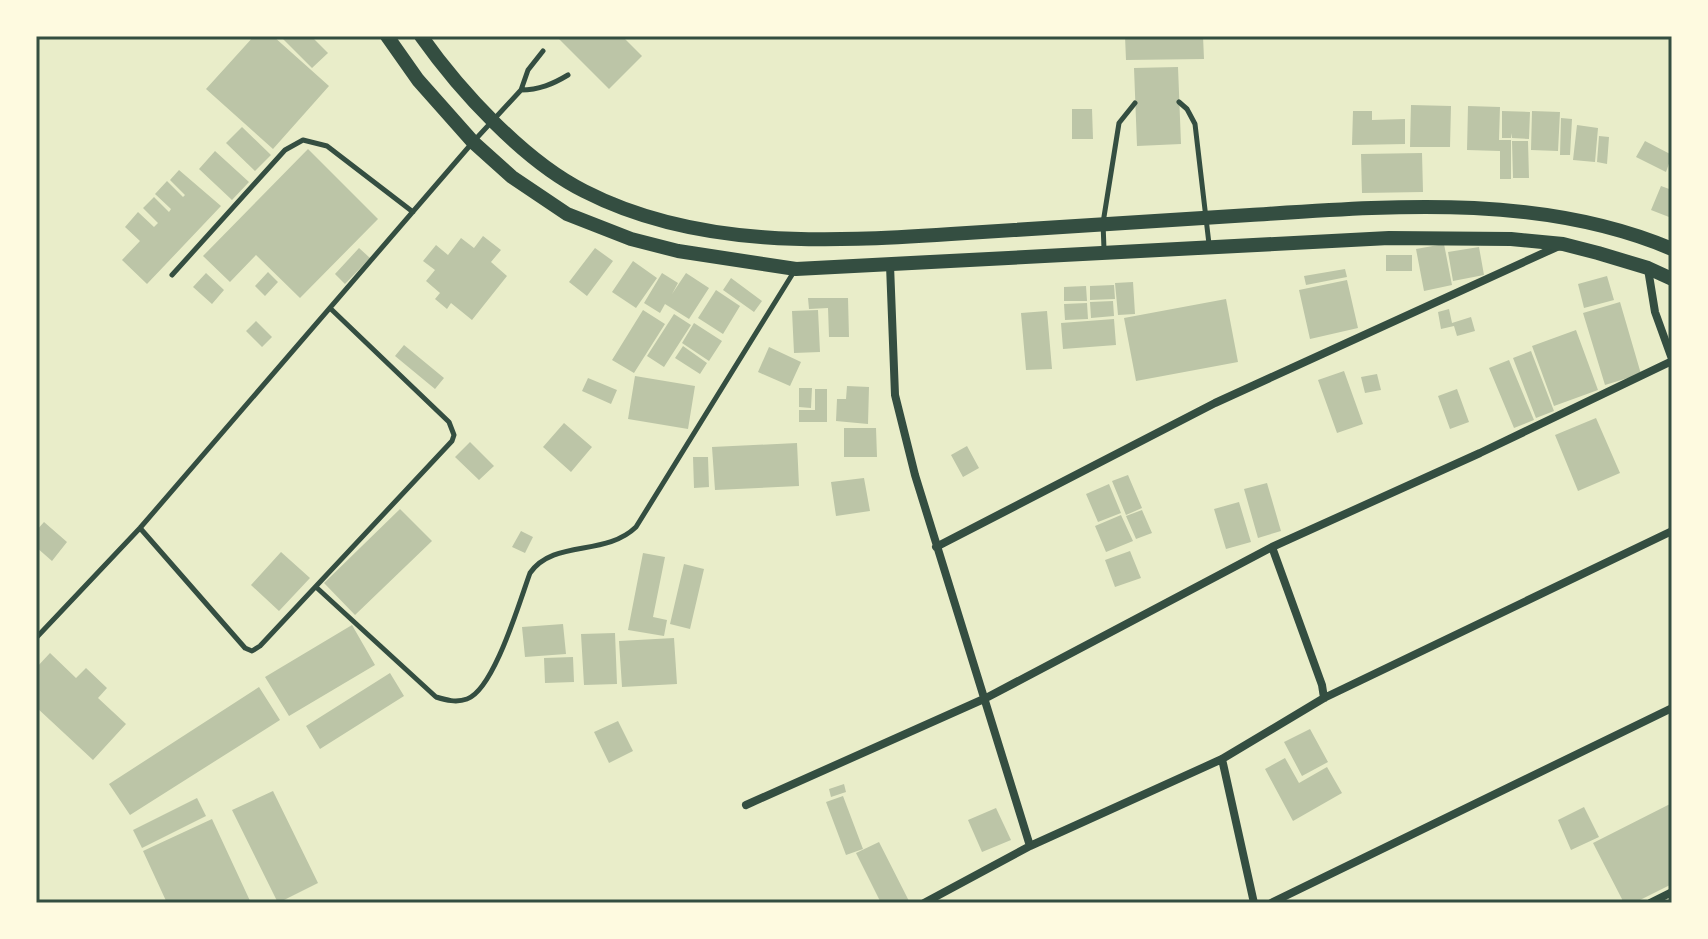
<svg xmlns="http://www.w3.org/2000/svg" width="1708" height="939" font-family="'Crimson Pro',serif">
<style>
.building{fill:#bcc5a7}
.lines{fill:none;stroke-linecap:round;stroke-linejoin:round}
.service{stroke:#344e41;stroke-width:5}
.minor{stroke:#344e41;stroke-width:8}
.secondary{stroke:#344e41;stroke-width:14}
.neatline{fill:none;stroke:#344e41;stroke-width:3}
</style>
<rect width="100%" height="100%" fill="#e9edc9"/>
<path class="building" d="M254 36H273L329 86 273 149 206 89Z
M280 36H311L328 53 312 68Z
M556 36H622L642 56 609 89Z
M1125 36H1203L1204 59 1126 60Z
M1178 67 1181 144 1137 146 1134 68Z
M1411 105 1451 106 1450 147H1410Z
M1468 106 1500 107 1499 140H1511V179H1500V151L1467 150Z
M1072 109H1092L1093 139H1072Z
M1353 111H1372V120L1405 119V144L1352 145Z
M1502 111 1530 112 1529 139 1512 138V133L1511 138H1502Z
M1532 111 1560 112 1558 151 1531 150Z
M1561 118 1572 119 1570 155H1560Z
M1577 125 1598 128 1595 162 1573 160Z
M242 127 271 155 255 171 226 143Z
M1599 136 1609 137 1607 164 1597 162Z
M1512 141H1528L1529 178H1513Z
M1645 141 1672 155 1666 172 1636 157Z
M308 149 378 219 300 298 256 255 230 282 203 256Z
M215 151 249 182 232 200 199 169Z
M1422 153 1423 192 1362 193 1361 154Z
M179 170 221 206 147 284 122 260 140 241 125 227 138 212 154 227 158 223 143 208 154 197 169 212 171 209 155 194 167 181 183 197 185 195 170 180Z
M1661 186 1672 190V209L1669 217 1651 210Z
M483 236 501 250 491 262 507 276 472 320 451 303 447 309 435 299 440 293 426 281 435 270 423 261 436 245 448 255 461 238 474 248Z
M1444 244 1452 285 1424 291 1416 249Z
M1479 247 1484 275 1453 281 1448 252Z
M359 248 370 258 345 284 335 274Z
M595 248 613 261 587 296 569 282Z
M1386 255H1412V271H1386Z
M633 261 657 278 636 308 612 292Z
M1345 269 1347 277 1306 285 1304 276Z
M268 272 278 282 265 296 255 286Z
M206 273 224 290 212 304 193 287Z
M662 273 678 283 672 294 686 273 709 288 689 319 665 304 660 313 644 303Z
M1607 276 1614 300 1584 308 1578 284Z
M731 278 762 301 754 312 723 290Z
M1347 280 1358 328 1310 339 1299 290Z
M1133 282 1135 314 1118 315 1115 283Z
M1114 285 1115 299 1090 300V286Z
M1086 286 1087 301H1064V287Z
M716 290 740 306 723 334 698 318Z
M808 298H848L849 337H829L828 308 809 309Z
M1226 299 1238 362 1136 381 1124 318Z
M1113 301 1114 316 1091 318 1090 302Z
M1620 302 1641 374 1605 385 1583 313Z
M1087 303 1088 319 1065 320 1064 304Z
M1449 309 1452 323 1471 317 1475 331 1457 336 1454 326 1441 329 1438 312Z
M643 310 665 324 634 373 612 360Z
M818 310 820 352 794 353 792 311Z
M1047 311 1052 369 1026 370 1021 313Z
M674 314 691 325 664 367 647 356Z
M1114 319 1116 345 1063 349 1061 323Z
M256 321 272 337 262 347 246 331Z
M694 323 722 341 709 361 682 343Z
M1576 330 1598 390 1554 406 1532 346Z
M404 345 444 378 435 389 395 356Z
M683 346 707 363 700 374 675 358Z
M769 347 801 362 790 386 758 372Z
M1531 351 1554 411 1536 418 1513 358Z
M1509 360 1534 420 1514 428 1489 368Z
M1344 371 1363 424 1337 433 1318 380Z
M1377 374 1381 390 1365 393 1361 377Z
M635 376 695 386 688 429 628 419Z
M588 378 617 390 611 404 582 391Z
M847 386 869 387 868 424 836 421 837 399H846Z
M799 388H812L811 408 799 407Z
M815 389H827V422H799V410H815Z
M1457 389 1469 422 1450 429 1438 396Z
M1596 418 1620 473 1578 491 1555 435Z
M564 423 592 447 571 472 543 447Z
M844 428H876L877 457H844Z
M470 442 494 466 479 480 455 457Z
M797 443 799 486 715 490 712 447Z
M967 446 979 468 963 477 951 455Z
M693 457H708L709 487 694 488Z
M1128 475 1142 508 1126 515 1112 481Z
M864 478 870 511 836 516 831 482Z
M1267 483 1281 531 1258 538 1244 489Z
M1109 484 1121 513 1098 522 1086 494Z
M1239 502 1251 542 1226 549 1214 509Z
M400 509 432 541 355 615 324 583Z
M1142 510 1152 533 1136 539 1126 516Z
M1121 515 1133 541 1106 552 1095 526Z
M44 522 67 542 52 561 36 547V531Z
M521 531 533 537 525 553 512 547Z
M1130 551 1141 578 1115 587 1105 560Z
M281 552 310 578 279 611 251 585Z
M643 553 665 557 653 617 667 620 664 636 628 630Z
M684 564 704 569 690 629 670 624Z
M563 624 566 654 525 657 522 627Z
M352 625 375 665 289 716 265 677Z
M615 633 617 684 584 685 581 634Z
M674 638 677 684 622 687 619 641Z
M50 653 76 678 86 668 107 688 98 698 126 724 93 760 36 707V668Z
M573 657 574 682 545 683 544 658Z
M390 673 404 696 320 749 306 726Z
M259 687 280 720 130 815 109 784Z
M618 721 633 751 609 763 594 732Z
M1310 729 1328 762 1302 776 1284 742Z
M1285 758 1299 783 1327 767 1342 793 1293 821 1265 769Z
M844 784 846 792 831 797 829 789Z
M273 791 318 883 278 903 232 810Z
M843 796 863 849 846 855 826 802Z
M197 798 206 816 142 848 133 830Z
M1672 803V884L1634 903H1624L1593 843Z
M1584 807 1599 837 1571 850 1558 820Z
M996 808 1011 840 982 852 968 820Z
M212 819 251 903H167L143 851Z
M879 842 910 903H881L856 853Z"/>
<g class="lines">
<path class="service" d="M521 90C539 90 553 84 568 75
M1179 102 1187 109 1195 124 1209 244
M1104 249 1103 223 1119 123 1135 103
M172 275 285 150 303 140 327 146 413 212
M140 528 245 648 252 651 260 646 452 441 454 435 449 422 331 309
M316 587 436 697C446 700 456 703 467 699 494 690 520 600 530 573 554 539 605 557 636 527L795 270
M36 638 140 528 473 142 521 90 528 70 543 51"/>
<path class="minor" d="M890 265 895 395 915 475 1030 846
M1648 269 1655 312 1672 359
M936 547 1215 403 1559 246
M1272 547 1322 685 1324 698
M1222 759 1254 903
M746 805 986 698 1272 547 1480 453 1672 361
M924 903 1030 846 1222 759 1324 698 1672 531
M1271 903 1672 708
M1650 903 1672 892"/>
<path class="secondary" d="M387 36 418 80 473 142 512 177 567 214 631 239 678 251 796 269 1389 238 1511 239 1563 244 1598 253 1648 268 1672 279
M421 36C460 91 524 161 584 191 697 249 828 242 951 234 1050 227 1150 221 1250 215 1390 206 1540 193 1672 249"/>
</g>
<rect width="1708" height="939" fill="none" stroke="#fefae0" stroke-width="76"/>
<rect x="38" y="38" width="1632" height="863" class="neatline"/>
</svg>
